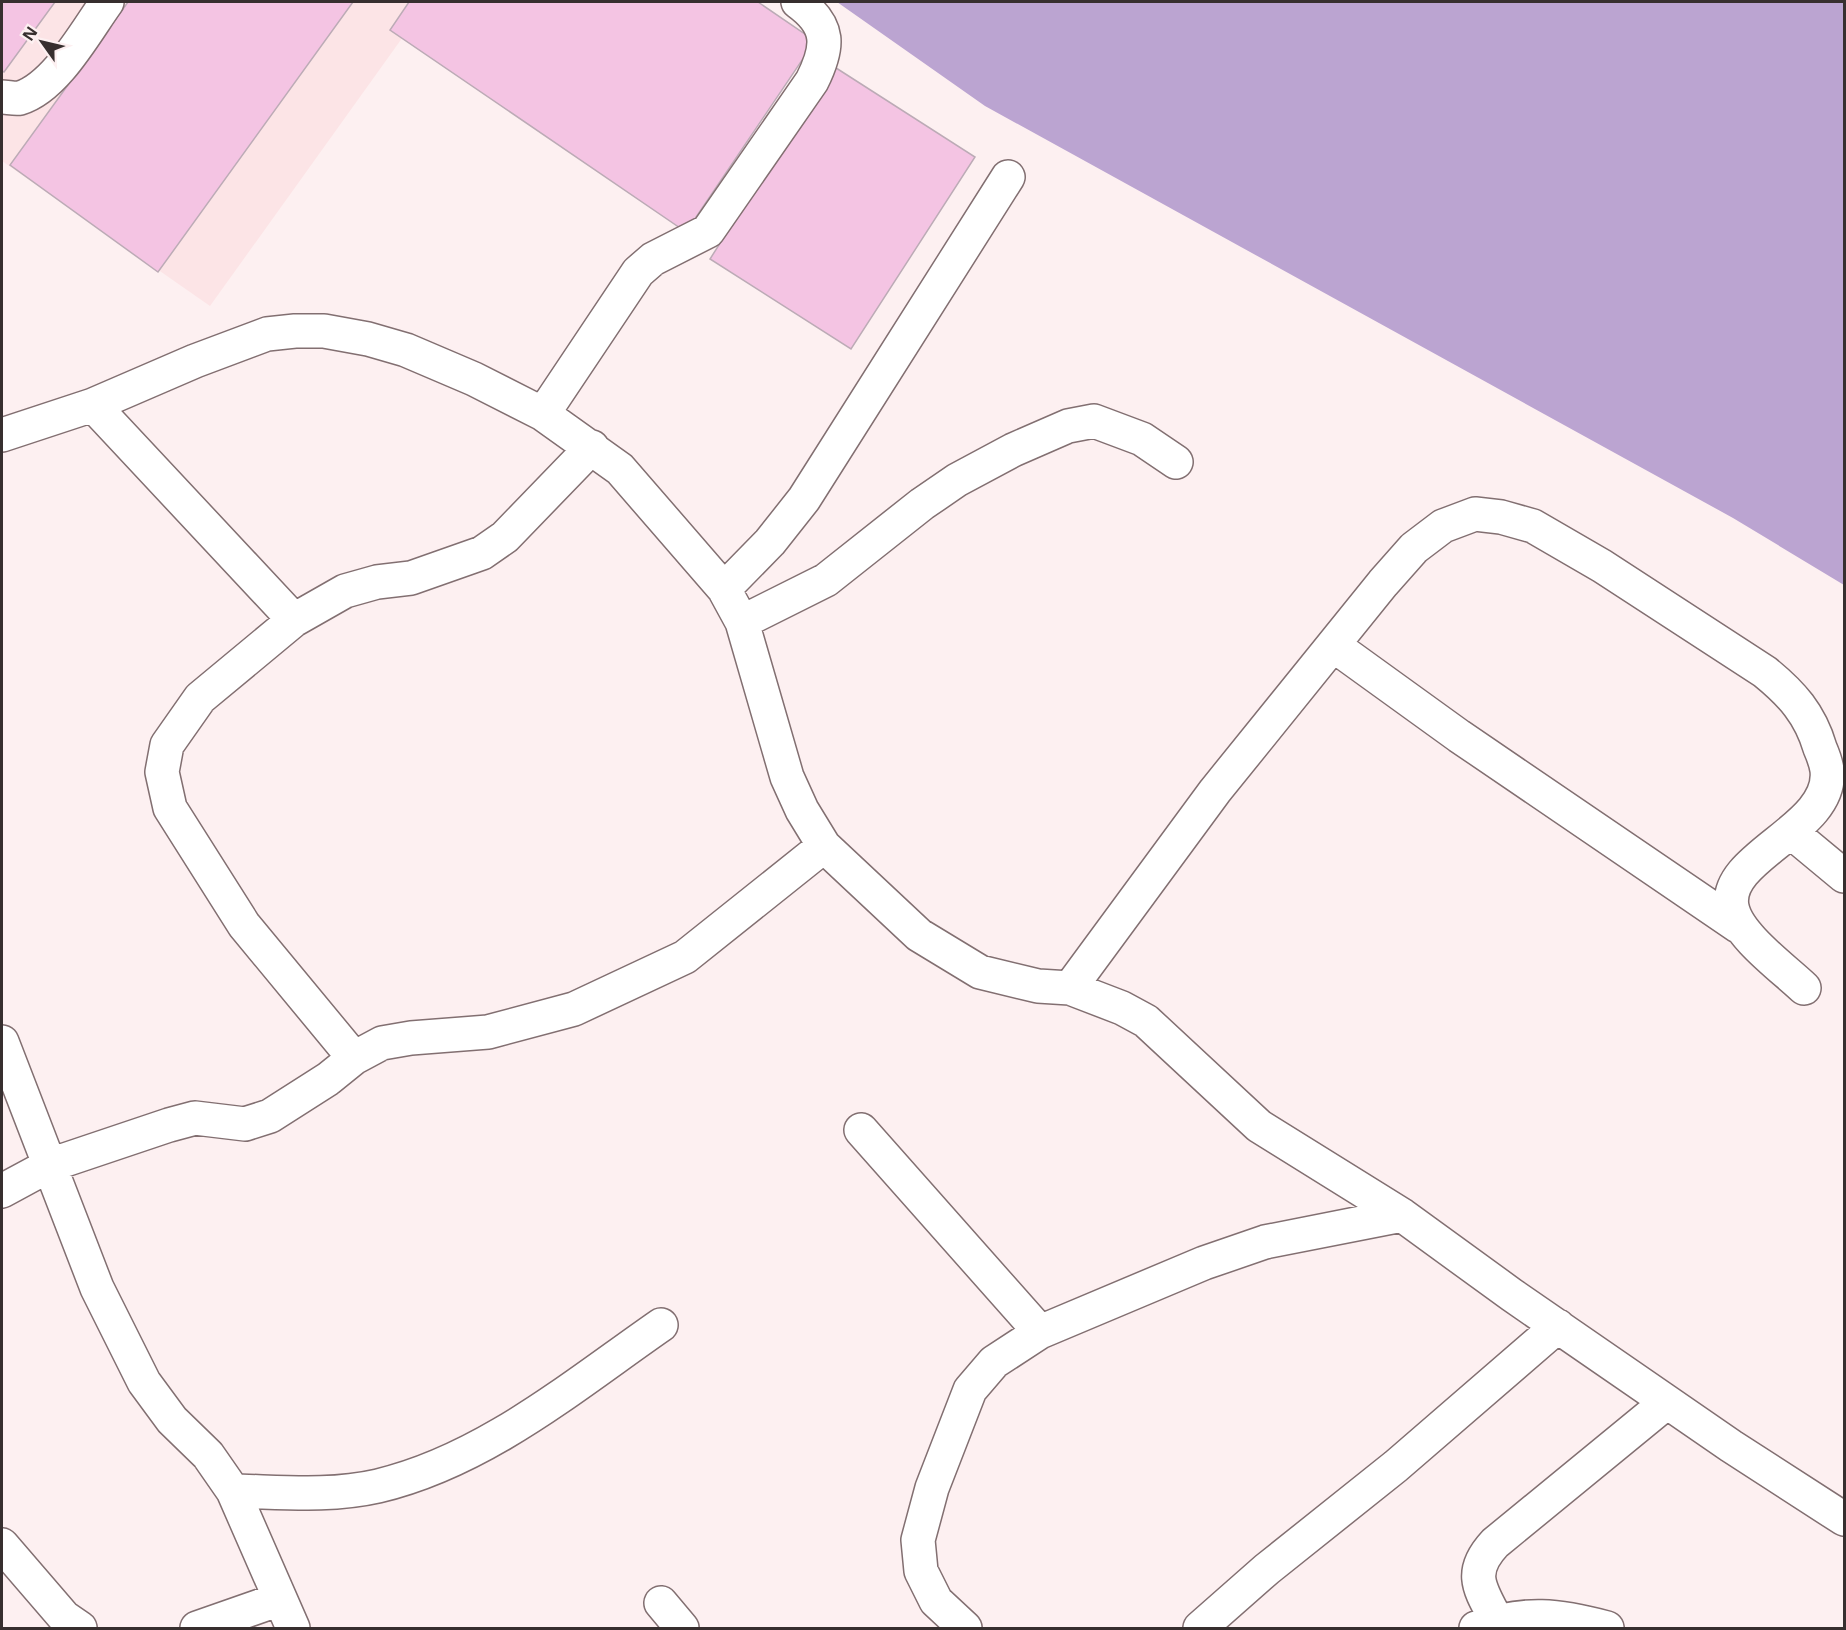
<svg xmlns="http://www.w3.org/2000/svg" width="1846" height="1630" font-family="'Open Sans',sans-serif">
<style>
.built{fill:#fce4e6}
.water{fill:#bba4d1}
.building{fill:#f4c4e3;stroke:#bcabb6;stroke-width:1.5}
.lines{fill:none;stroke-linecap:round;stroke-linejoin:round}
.minor-casing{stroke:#826f71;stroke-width:36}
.minor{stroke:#fff;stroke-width:33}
</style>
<rect width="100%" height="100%" fill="#fdf0f1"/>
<path class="built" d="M2 2H428L210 306 2 161Z"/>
<path class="water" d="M837 2H1844V585L1733 518 985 106Z"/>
<path class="building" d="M2 2H55L4 72 2 71Z
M128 2H353L158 272 10 165Z
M409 2H758L815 41 686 232 390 30Z
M833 66 975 157 851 349 710 259Z"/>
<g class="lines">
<defs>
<path id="minor" d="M2 97C7 97 15 99 20 98 56 87 86 31 107 2
M93 405 294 620
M543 414 638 272 653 259 708 231 812 81C829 47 831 26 798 2
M2 435 93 405 195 361 267 334 295 331H324L368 339 406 350 474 379 543 414 620 469 724 589 742 622 787 777 802 810 824 846 919 935 980 972 1038 986 1070 988 1122 1008 1146 1021 1259 1126 1402 1215 1512 1295 1731 1446 1844 1519
M724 589 770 542 804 499 1008 177
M742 622 826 580 922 504 957 480 1013 450 1068 426 1094 421 1142 439 1176 462
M1333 645 1459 736 1738 926
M1791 832 1844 876
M1070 988 1215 791 1383 583 1414 548 1443 526 1475 514 1501 517 1533 526 1602 566 1765 672C1792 694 1810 714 1820 748 1823 755 1826 763 1827 770 1834 829 1722 856 1732 907 1737 935 1783 968 1804 988
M2 1042 97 1288 144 1382 172 1420 208 1455 233 1491 293 1628
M354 1058 244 925 170 808 162 772 167 745 200 698 294 620 345 591 377 582 411 578 482 553 505 537 592 447
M861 1130 1040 1332
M2 1191 50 1165 169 1125 195 1118 245 1124 270 1116 328 1079 354 1058 382 1043 411 1038 488 1032 574 1009 685 957 824 846
M233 1491C282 1492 330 1497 378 1486 484 1461 573 1386 661 1325
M2 1545 64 1617 80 1628
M661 1603 682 1628
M1497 1621C1480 1589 1467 1573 1495 1543L1667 1402
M197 1628 280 1599
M965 1628 936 1601 921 1571 918 1540 932 1488 970 1390 994 1362 1040 1332 1204 1263 1265 1242 1402 1215
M1200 1628 1267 1569 1396 1466 1558 1326
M1476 1628C1525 1611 1559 1615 1607 1628"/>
</defs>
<use href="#minor" class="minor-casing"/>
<use href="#minor" class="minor"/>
</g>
<rect width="1846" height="1630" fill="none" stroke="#372f2f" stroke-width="6"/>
<g transform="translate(42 42) rotate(304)" stroke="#fdf0f1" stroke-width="4.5" paint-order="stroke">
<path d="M0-4.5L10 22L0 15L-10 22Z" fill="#372f2f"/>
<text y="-9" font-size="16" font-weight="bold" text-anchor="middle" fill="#372f2f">N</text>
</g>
</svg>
